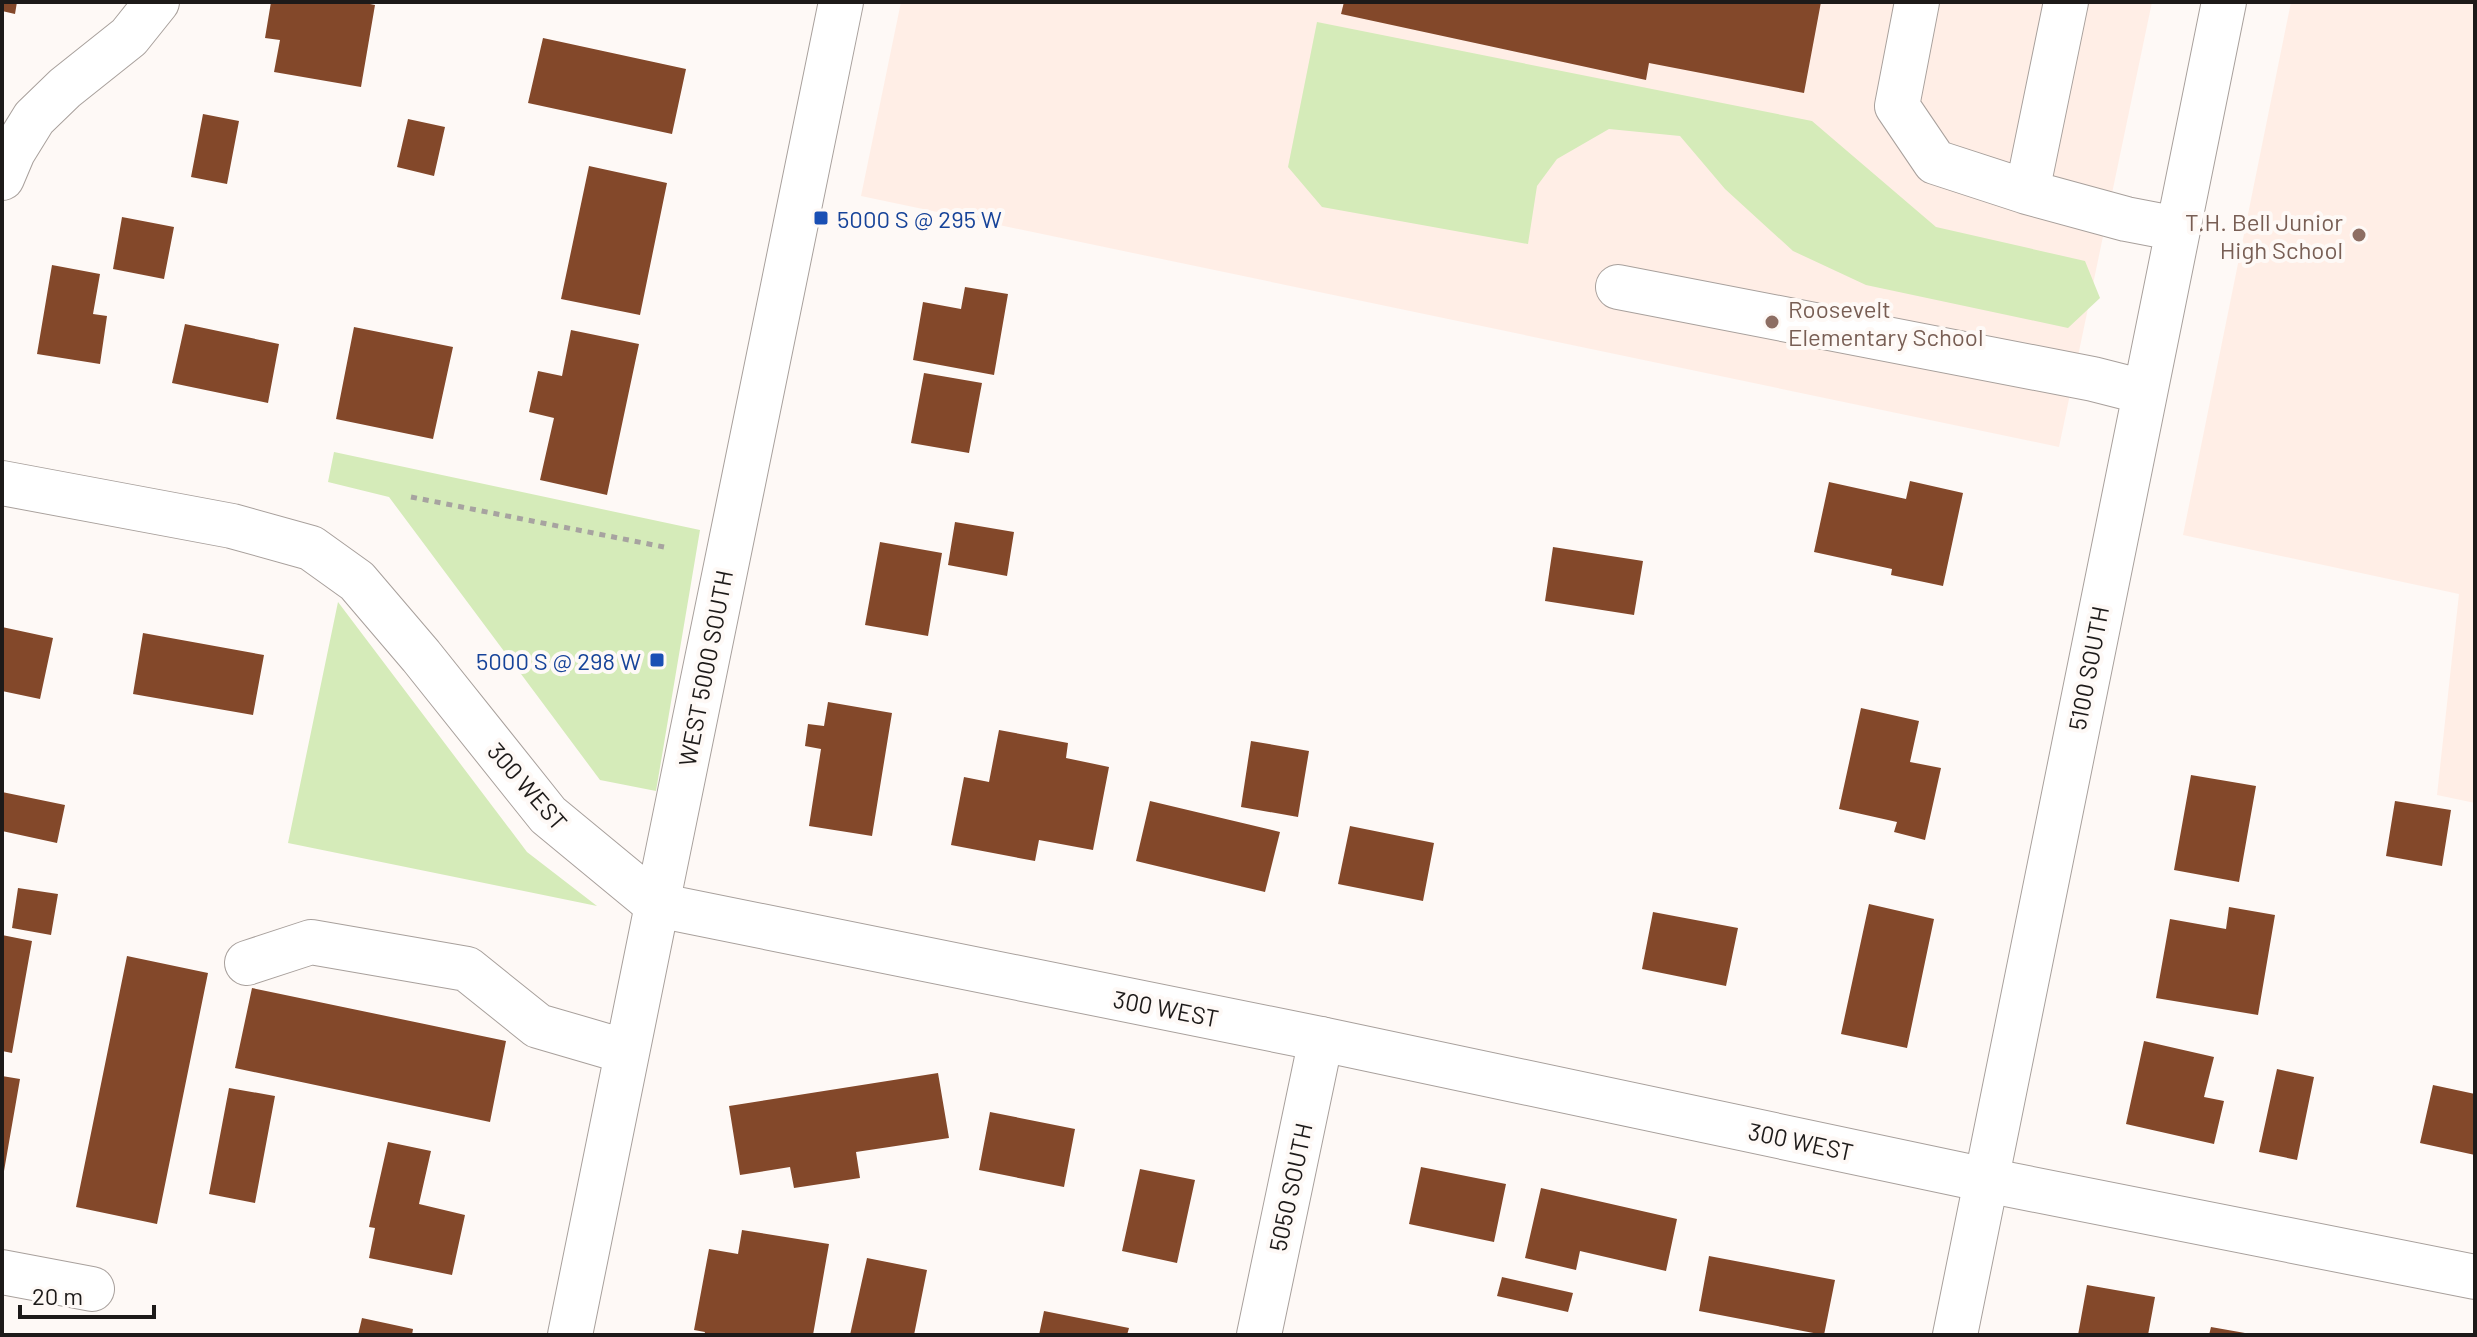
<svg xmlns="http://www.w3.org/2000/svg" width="2477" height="1337" font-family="Barlow,sans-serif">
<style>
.built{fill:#ffeee6}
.green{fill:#d5ebb9}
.building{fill:#83482a}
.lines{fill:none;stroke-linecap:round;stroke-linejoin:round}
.minor-casing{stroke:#a8a09c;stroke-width:46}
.major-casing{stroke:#a8a09c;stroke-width:46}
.path{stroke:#a7a3a0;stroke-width:5;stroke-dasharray:6 6;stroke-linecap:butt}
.minor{stroke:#fff;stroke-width:44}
.major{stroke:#fff;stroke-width:44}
.transit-dot{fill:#1a4fb4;stroke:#fef9f6;stroke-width:3}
.education-dot{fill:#8d6e63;stroke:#fef9f6;stroke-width:3}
.labels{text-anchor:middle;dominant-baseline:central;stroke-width:8;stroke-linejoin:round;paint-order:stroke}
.transit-label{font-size:24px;fill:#164399;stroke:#fef9f6;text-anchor:start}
.education-label{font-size:24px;fill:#785e54;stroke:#fef9f6;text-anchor:end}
.street-label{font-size:24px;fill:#1d1a19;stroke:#fef9f6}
</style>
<rect width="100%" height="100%" fill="#fef9f6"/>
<path class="built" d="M901 2H2152L2059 447 861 196Z
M2291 2H2475V803L2437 795 2459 594 2183 535Z"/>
<path class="green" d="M1317 22 1812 121 1936 227 2085 261 2100 298 2068 328 1866 285 1793 251 1725 189 1680 136 1609 129 1557 159 1537 186 1528 244 1322 207 1288 167Z
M334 452 700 530 656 791 600 780 389 497 328 482Z
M338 602 527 852 597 906 288 843Z"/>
<path class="building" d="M2 2H17L15 14 2 11Z
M271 2H360L375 5 361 87 274 72 280 40 265 38Z
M1344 2H1821L1804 93 1649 63 1646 80 1341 14Z
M543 38 686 69 672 134 528 103Z
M203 114 239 121 227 184 191 177Z
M408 119 445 127 434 176 397 167Z
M589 166 667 183 640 315 561 299Z
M122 217 174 227 164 279 113 269Z
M52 265 100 274 93 314 107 316 100 364 37 354Z
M965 287 1008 294 994 375 913 360 923 302 961 309Z
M185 324 279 344 268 403 172 383Z
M354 327 453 347 433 439 336 419Z
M571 330 639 344 607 495 540 480 554 418 529 412 538 371 562 376Z
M924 373 982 383 969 453 911 443Z
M1910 481 1963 493 1943 586 1891 575 1892 569 1814 552 1829 482 1906 499Z
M955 522 1014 532 1007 576 948 565Z
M880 542 942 553 928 636 865 625Z
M1553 547 1643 561 1634 615 1545 601Z
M2 627 53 638 40 699 2 691Z
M143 633 264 655 253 715 133 694Z
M828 702 892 713 872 836 809 826 821 749 805 746 808 724 824 726Z
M1861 708 1919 721 1910 762 1941 768 1925 840 1894 832 1897 822 1839 809Z
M999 730 1068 743 1066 758 1109 767 1093 850 1039 840 1035 861 951 845 964 777 989 782Z
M1251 741 1309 751 1298 817 1241 807Z
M2191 775 2256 786 2239 882 2174 870Z
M2 792 65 805 57 843 2 831Z
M1150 801 1280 832 1265 892 1136 861Z
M2395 801 2451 810 2442 866 2386 856Z
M1350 826 1434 843 1423 901 1338 884Z
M18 888 58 894 51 935 12 928Z
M1869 904 1934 919 1907 1048 1841 1034Z
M2229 907 2275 915 2258 1015 2156 998 2170 919 2226 929Z
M1653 912 1738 928 1726 986 1642 969Z
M2 935 32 941 12 1053 2 1051Z
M127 956 208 973 157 1224 76 1207Z
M252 988 506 1041 490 1122 235 1068Z
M2144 1041 2214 1057 2204 1097 2224 1101 2214 1144 2126 1124Z
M2277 1069 2314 1077 2297 1160 2259 1152Z
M938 1073 949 1138 856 1152 860 1178 794 1188 790 1167 740 1175 729 1106Z
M2 1076 20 1079 4 1171H2Z
M2433 1085 2475 1094V1155L2420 1143Z
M229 1088 275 1096 255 1203 209 1194Z
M990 1112 1075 1129 1064 1187 979 1170Z
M388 1142 431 1151 419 1204 465 1215 452 1275 369 1258 375 1228 369 1227Z
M1421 1167 1506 1184 1494 1242 1409 1224Z
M1140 1169 1195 1180 1177 1263 1122 1251Z
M1541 1188 1677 1219 1666 1271 1580 1251 1576 1270 1525 1258Z
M742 1230 829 1244 813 1335H704L705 1332 694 1330 709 1249 738 1254Z
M1709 1256 1835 1280 1824 1335 1699 1311Z
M867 1258 927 1270 914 1335H850Z
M1502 1277 1573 1293 1568 1312 1497 1296Z
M2087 1285 2155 1297 2148 1335H2078Z
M1044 1311 1129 1328 1127 1335H1039Z
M362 1318 413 1329 412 1335H358Z
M2211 1327 2245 1333V1335H2209Z"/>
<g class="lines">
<defs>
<path id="minor" d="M1917 2 1897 106 1935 162 2027 192
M2066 2 2027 192 2126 219 2178 229
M2 178 13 152 34 118 65 88 129 37 157 2
M1618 287 2093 379 2144 392
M247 963 311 942 467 969 538 1026 627 1052
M2 1272 92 1289
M570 1335 657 905
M1259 1335 1321 1039
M1955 1335 2224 2"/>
<path id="major" d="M2 483 232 526 311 548 357 581 421 656 548 815 657 905 1321 1039 1986 1180 2475 1277
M657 905 841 2"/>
</defs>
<use href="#minor" class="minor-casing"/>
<use href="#major" class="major-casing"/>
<path class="path" d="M411 497 664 547"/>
<use href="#minor" class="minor"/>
<use href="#major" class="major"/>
</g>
<g class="transit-dot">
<rect x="813" y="210" width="16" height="16" rx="4"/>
<rect x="649" y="652" width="16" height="16" rx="4"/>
</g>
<g class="education-dot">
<circle cx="2359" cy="235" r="8"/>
<circle cx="1772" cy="322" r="8"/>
</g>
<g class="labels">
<g class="transit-label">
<text x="837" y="218">5000 S @ 295 W</text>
<text x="641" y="660" text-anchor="end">5000 S @ 298 W</text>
</g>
<g class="education-label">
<text x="2343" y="221">T.H. Bell Junior<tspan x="2343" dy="28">High School</tspan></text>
<text x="1788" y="308" text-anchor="start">Roosevelt<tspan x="1788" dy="28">Elementary School</tspan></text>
</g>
<g class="street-label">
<text transform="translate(705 668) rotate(-79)">WEST 5000 SOUTH</text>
<text transform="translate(2088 668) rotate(-79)">5100 SOUTH</text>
<text transform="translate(528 786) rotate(49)">300 WEST</text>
<text transform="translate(1166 1008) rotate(11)">300 WEST</text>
<text transform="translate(1801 1141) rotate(12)">300 WEST</text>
<text transform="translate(1290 1187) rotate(-78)">5050 SOUTH</text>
</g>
</g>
<rect width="2477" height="1337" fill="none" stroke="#1d1a19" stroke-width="8"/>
<path d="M20 1305v12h134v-12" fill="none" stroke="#1d1a19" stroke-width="4"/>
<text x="32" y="1305" font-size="24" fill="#1d1a19" stroke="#fef9f6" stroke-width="6" paint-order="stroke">20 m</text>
</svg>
